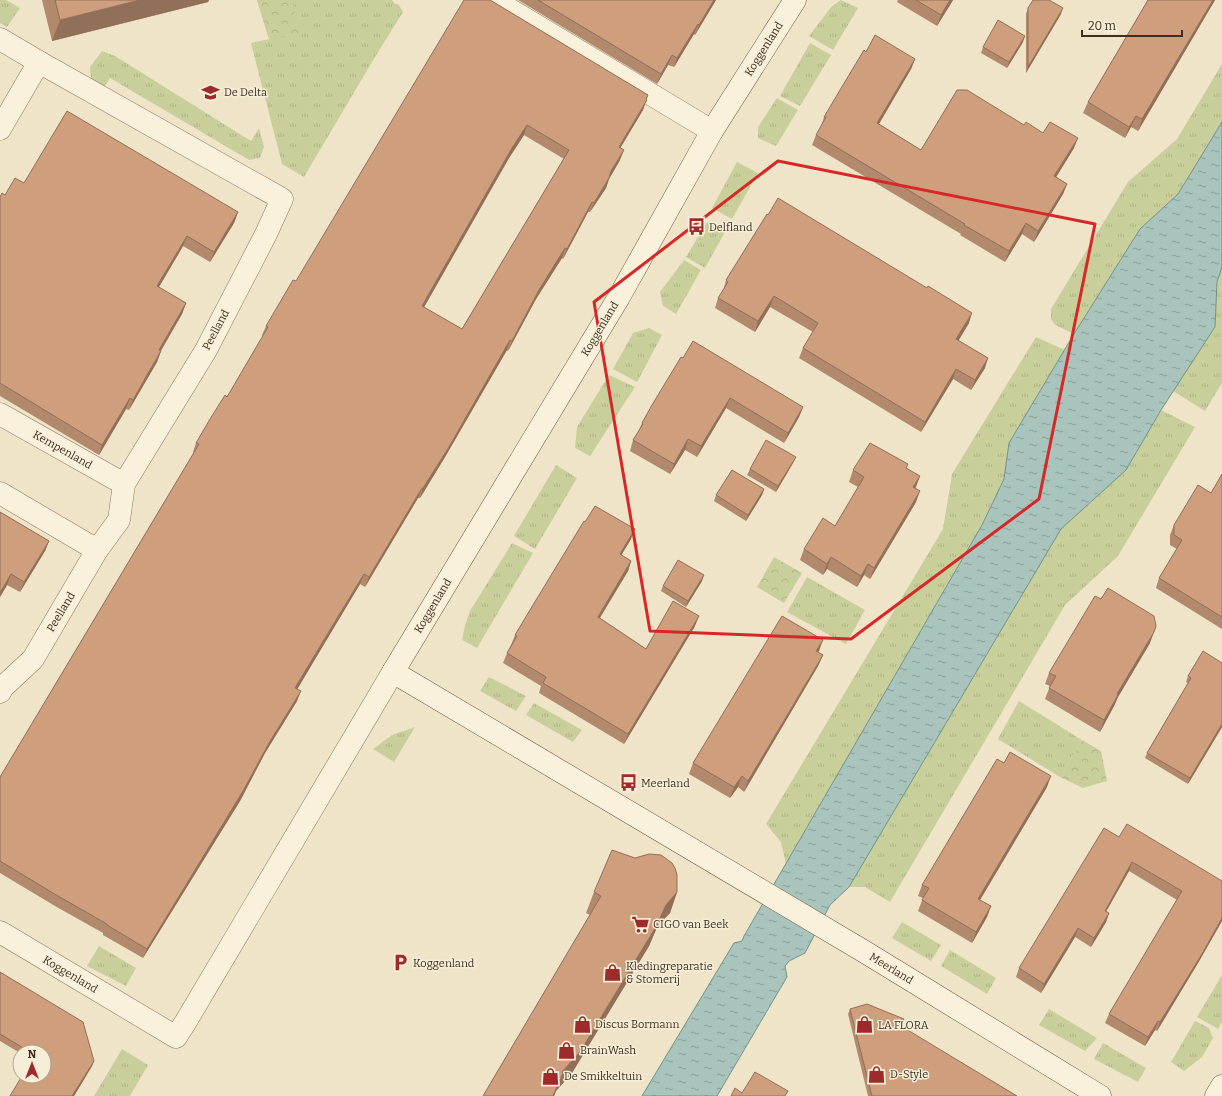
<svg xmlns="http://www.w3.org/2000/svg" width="1222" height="1096" font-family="Bitter,serif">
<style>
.grass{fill:url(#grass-tufts)}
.park{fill:url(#park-crowns)}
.water{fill:url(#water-ripples);stroke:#6f938a}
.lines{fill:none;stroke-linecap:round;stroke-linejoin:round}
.street-casing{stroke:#8d765c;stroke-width:23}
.secondary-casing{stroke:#6f573f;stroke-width:23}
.street{stroke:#faf1dc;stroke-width:22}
.secondary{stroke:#faf1dc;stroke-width:22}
.wall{fill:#b2896c;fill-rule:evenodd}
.shaded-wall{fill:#916f58}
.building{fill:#cf9f7d;stroke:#916f58;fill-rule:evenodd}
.marked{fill:none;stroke:#d62828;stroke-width:3;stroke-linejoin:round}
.labels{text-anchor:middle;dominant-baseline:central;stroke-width:3;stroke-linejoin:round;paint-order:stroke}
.street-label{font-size:11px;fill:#3d2e20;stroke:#f7eed8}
.poi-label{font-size:11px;fill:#3d2e20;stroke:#f7eed8;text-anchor:start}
</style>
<defs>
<pattern id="grass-tufts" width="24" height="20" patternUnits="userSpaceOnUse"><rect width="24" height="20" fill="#c9cf9b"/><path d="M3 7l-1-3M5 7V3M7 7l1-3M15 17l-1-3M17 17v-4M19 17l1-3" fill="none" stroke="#aeb285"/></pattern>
<pattern id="park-crowns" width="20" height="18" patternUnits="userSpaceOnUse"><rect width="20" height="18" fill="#c9cf9b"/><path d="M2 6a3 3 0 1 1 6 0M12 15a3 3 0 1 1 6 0" fill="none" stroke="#aeb285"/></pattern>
<pattern id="water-ripples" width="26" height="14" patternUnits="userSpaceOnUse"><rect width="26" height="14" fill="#a9c4bc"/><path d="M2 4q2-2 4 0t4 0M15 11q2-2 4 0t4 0" fill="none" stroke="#8ba098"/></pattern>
</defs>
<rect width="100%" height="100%" fill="#f0e4c8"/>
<path class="grass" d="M0 0H6L20 8 7 27 0 23Z
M257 0H392L394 3 399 5 403 12 372 62 304 177 282 164 251 43 269 39Z
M841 0 858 8 833 50 809 36 832 6Z
M810 43 831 55 800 106 780 96Z
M102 51 115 56 251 141 259 128 264 147 260 158 249 160 110 78 105 86 91 80 90 67Z
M1222 64V122L1178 194 1140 229 1074 334 1055 325 1051 319V309L1128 182 1177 139Z
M777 98 798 110 776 146 758 138V127Z
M737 162 758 173 732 219 712 208Z
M707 222 725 232 705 268 686 257Z
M684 260 701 270 676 314 663 306 660 292Z
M1222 267V383L1205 411 1173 391 1215 327 1217 282Z
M649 328 662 335 637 382 613 369 633 333Z
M1036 337 1065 350 1009 443 1004 479 982 525 786 864 781 842 766 824 943 529 952 474Z
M609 375 635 387 590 456 575 448 577 427Z
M1161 410 1195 427 1118 556 1065 605 890 902 865 887H849L1061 529 1126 470Z
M556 465 577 478 535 549 514 536Z
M512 543 533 553 477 648 462 640 465 625 470 611Z
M807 577 865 610 846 644 787 612Z
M489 677 526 696 516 711 480 691Z
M1019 701 1082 740 1060 777 998 739Z
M534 703 582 730 573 742 526 715Z
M415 727 394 762 373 749 392 735Z
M902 922 941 945 931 961 892 938Z
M99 946 136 968 126 986 87 966Z
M950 950 996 978 987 994 941 966Z
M1222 975V1022L1218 1029 1197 1017Z
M1049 1009 1097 1038 1085 1051 1039 1025Z
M1195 1021 1209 1028 1213 1038 1202 1057 1184 1071 1171 1062Z
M1103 1043 1146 1068 1138 1082 1094 1059Z
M122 1049 148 1065 130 1096H94Z"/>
<path class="park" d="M257 0H292L299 33 269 39Z
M774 557 802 573 784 603 757 587Z
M1082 740 1101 751 1107 781 1083 788 1060 777Z"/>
<path class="water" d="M1222 122V267L1217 282 1215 327 1161 410 1126 470 1061 529 849 887 830 905 805 953 789 961 785 966 787 977 717 1096H642L734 943 742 941 744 936 982 525 1004 479 1009 443 1074 334 1140 229 1178 194Z"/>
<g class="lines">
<defs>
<g id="street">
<path d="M494 0 712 131"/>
<path d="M0 39 39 62 282 199 266 234 206 350 124 484 119 520 97 550 33 659 3 687 0 692"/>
<path d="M0 129 39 62"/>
<path id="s1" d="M0 414 124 484"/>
<path d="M0 493 97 550"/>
<path id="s2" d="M0 932 176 1037 185 1023 393 672"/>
</g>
<g id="secondary">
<path id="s3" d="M795 0 712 131 619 297 393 672 865 952 1100 1096"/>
<path d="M1216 1096 1222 1086"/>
</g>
</defs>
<use href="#street" class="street-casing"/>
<use href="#secondary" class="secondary-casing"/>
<use href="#street" class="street"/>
<use href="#secondary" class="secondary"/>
</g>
<path class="wall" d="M42 0H209L208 2 52 41Z
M518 0H716L695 35 694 34 674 67 668 65 657 84Z
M898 0H953L937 26 897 2Z
M1148 0H1215L1138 131 1131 127 1125 138 1083 113 1088 102Z
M491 1 648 95 643 110 620 148V160L609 179 606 188 590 212H588L563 259 562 258 536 299 508 351 507 350 445 457 420 498H418L365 587 360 584 319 652 297 689V701L265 753 240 801 143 958 103 935V933L55 906 0 873V777L194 453 193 452 196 443 227 397 263 336 262 335 266 326 296 281ZM524 135 564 159 462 329 424 307 509 158Z
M1028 8 1061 14 1026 73V14Z
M1023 42 1007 68 981 53 983 47Z
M866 52 915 59 911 69 879 124 921 150 1024 125 1074 148 1056 177 1067 184 1063 194 1034 242 1022 234 1005 262 960 235 961 234 812 145 816 135 821 127 824 117Z
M24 183 238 212 234 223 210 262 183 246 159 287 186 303 182 314 161 351 157 362 129 410 126 409 99 455 0 396V197L5 195Z
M726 280 969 323 958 340 985 368 971 390 953 379 921 432 799 358 803 348 813 332 770 307 755 332 715 308 718 298 723 291Z
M681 357 803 407 799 417 784 443 726 408 697 457 685 450 670 474 630 451 633 440 638 432 642 423Z
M793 463 776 492 747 475 750 469Z
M907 468 916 487 915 488 916 502 870 579 864 575 857 587 827 569 823 575 800 560 804 549 835 526 858 487 849 482 853 470Z
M1222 474V629L1156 588 1159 578 1177 549 1170 545V535L1174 525 1211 493Z
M764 489 762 495 746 521 714 501 716 495Z
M0 512 49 541 45 551 20 592 7 585 0 597Z
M585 522 631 539 621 555 631 561 628 571 600 618 646 649 695 626 624 744 539 693 541 686 503 663 507 653 511 645 515 635Z
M702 581 686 607 661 591 663 586Z
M1150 643 1118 697 1114 706 1100 732 1045 699 1050 686 1045 684 1049 673Z
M818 652 823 655 818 666 744 792 738 787 730 798 689 774 693 763Z
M1222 663V727L1188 784 1145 758 1147 753 1188 683 1186 682 1188 676Z
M1047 787 980 900 991 906 987 917 972 943 918 911 923 898 918 896 922 885Z
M1119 837 1222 881V921L1198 963 1157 1031 1155 1030 1145 1046 1105 1023 1109 1014 1177 900 1129 871 1106 912 1109 913 1106 922 1091 947 1075 937 1041 993 1016 977 1019 968Z
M594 892H677L670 913 658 925 649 946 572 1073 556 1091 554 1096H483L590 915 586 913Z
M0 972 94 1061 92 1066 74 1096H10L44 1052H20V1053L0 1041Z
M850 1009 901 1027 1017 1096H868L848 1014Z"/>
<path class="shaded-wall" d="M140 0H209L208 2 52 41 60 20Z
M714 0H716L695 35 699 25Z
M950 0H953L937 26 941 15Z
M1213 0H1215L1138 131 1142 119Z
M1063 8 1061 14 1026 73 1028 67Z
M698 24 694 34 674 67 677 58Z
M1025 36 1023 42 1007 68 1009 62Z
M672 55 668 65 657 84 661 74Z
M915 59 911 69 873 134 877 123Z
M648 95 643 110 615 157 619 147Z
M1136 116 1131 127 1125 138 1129 127Z
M527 125 524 135 509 158 419 316 422 306 512 148Z
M1078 138 1074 148 1050 187 1054 176Z
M624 150 620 160 609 179 606 188 590 212 594 203 611 171Z
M1067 184 1063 194 1034 242 1038 231Z
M592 202 588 212 563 259 567 249Z
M238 212 234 223 210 262 214 252Z
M1026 223 1022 234 1005 262 1009 251Z
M187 236 183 246 153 297 157 286Z
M565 248 562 258 536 299 508 351 512 341 539 290Z
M774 296 770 307 755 332 758 321Z
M186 303 182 314 155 360 159 350Z
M972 313 969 323 953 350 956 339Z
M510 340 507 350 445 457 420 498 423 488Z
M161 351 157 362 129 410 133 400Z
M988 358 985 368 971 390 975 380Z
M956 369 953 379 921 432 925 422Z
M130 398 126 409 99 455 102 445Z
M730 398 726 408 697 457 701 446Z
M803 407 799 417 784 443 788 433Z
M688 439 685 450 670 474 674 464Z
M796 457 793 463 776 492 778 486Z
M920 476 916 487 909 498 913 487Z
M422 488 418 498 365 587 369 577Z
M764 489 762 495 746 521 748 515Z
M920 491 916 502 870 579 874 568Z
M635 529 631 539 616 564 620 554Z
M49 541 45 551 20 592 24 582Z
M831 557 827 569 823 575 827 564Z
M631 561 628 571 594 627 598 617Z
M868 564 864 575 857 587 861 576Z
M11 574 7 585 0 597V593Z
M364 574 360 584 292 698 295 688Z
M704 575 702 581 686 607 688 601Z
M699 616 695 626 624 744 628 734Z
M1154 632 1150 643 1118 697 1114 706 1100 732 1104 720 1117 694Z
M823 640 819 651 812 662 816 651Z
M823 655 818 666 744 792 748 781Z
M301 691 297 701 265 753 240 801 143 958 147 949 269 743Z
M1222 724V727L1188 784 1190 778Z
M742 776 738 787 730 798 734 787Z
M1051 776 1047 787 974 910 978 899Z
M1132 862 1129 871 1101 920 1105 911Z
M677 892 670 913 658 925 649 946 572 1073 556 1091 554 1096H553L562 1072 666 905Z
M991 906 987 917 972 943 976 932Z
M1109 913 1106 922 1091 947 1094 938Z
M1222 918V921L1198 963 1157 1031 1160 1022Z
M1078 928 1075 937 1041 993 1044 984Z
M1158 1021 1155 1030 1145 1046 1148 1037Z
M94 1061 92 1066 74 1096H72Z"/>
<path class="building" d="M55 0H140L60 20Z
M464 0H490L648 95 646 99 647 100 619 147 624 150 611 171 609 178 594 203 592 202 567 249 565 248 539 290 512 341 510 340 449 447 423 488H422L369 577 364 574 322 643 295 688 301 691 269 743 243 791 147 949 107 925V924L58 896 0 861V777L199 444 196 443 210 419 225 395 227 397 268 327 266 326 293 280 296 281ZM527 125 569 150 462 329 422 306 512 148Z
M538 0H714L699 25 698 24 677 58 672 55 661 74Z
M916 0H950L941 15Z
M1033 0H1049L1063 8 1028 67V8Z
M1148 0H1213L1142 119 1136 116 1129 127 1088 102Z
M998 20 1025 36 1009 62 983 47Z
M875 35 915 59 877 123 921 150 957 90H967L1024 125 1026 122 1043 133 1050 122 1078 138 1054 176 1067 184 1038 231 1026 223 1009 251 964 225 965 224 816 135 826 117H824L840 90 864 50 866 52Z
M67 111 238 212 214 252 187 236 157 286 186 303 159 350 161 351 147 375 133 400 130 398 102 445 0 383V197L2 193 5 195 15 178 24 183Z
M778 198 927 288 928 286 972 313 956 339 988 358 975 380 956 369 925 422 803 348 818 323 774 296 758 321 718 298 728 282 726 280 767 214 768 215Z
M693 341 803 407 788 433 730 398 701 446 688 439 674 464 633 440 643 424 642 423 652 405 681 357 683 358Z
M766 440 796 457 778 486 750 469Z
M870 443 908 464 906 468 920 476 913 487 920 491 874 568 868 564 861 576 831 557 827 564 804 549 823 518 835 526 864 477 853 470Z
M732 470 764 489 748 515 716 495Z
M1222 474V617L1159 578 1182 540 1174 535V525L1198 485 1211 493Z
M595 506 635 529 620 554 631 561 598 617 646 649 673 601 699 616 628 734 543 683 546 677 507 653 517 636 515 635 533 605 584 521 585 522Z
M0 512 49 541 24 582 11 574 0 593Z
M678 560 704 575 688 601 663 586Z
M1108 588 1154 616 1156 626 1154 632 1117 694 1118 695 1104 720 1049 688 1056 676 1049 673 1095 596 1101 599Z
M782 616 823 640 816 651 823 655 748 781 742 776 734 787 693 763Z
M1203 651 1222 663V724L1190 778 1147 753 1191 678 1188 676Z
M1010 752 1051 776 978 899 991 906 976 932 922 900 929 888 922 885 997 759 1004 763Z
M1127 824 1222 881V918L1202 954 1160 1022 1158 1021 1148 1037 1109 1014 1182 891 1132 862 1105 911 1109 913 1094 938 1078 928 1044 984 1019 968 1104 828 1119 837Z
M612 850 635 858 649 854 661 855 672 863 675 868 677 875V892L666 905 657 925 580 1052 562 1072 563 1073 553 1096H483L601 896 594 892Z
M0 972 83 1022 94 1061 72 1096H10L22 1076H44V1052H30L0 1034Z
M867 1004 904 1019 901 1026 1017 1096H872L850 1009Z
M755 1072 788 1091 785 1096H731L735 1088 742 1093Z"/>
<path class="marked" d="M778 161 1095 224 1039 499 851 639 650 631 594 302Z"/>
<defs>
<symbol id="school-bare" viewBox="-9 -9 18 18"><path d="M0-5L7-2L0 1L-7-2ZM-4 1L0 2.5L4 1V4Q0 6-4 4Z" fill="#9e2a2b" stroke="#f7eed8" stroke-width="2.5" paint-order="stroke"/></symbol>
<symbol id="bus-bare" viewBox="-9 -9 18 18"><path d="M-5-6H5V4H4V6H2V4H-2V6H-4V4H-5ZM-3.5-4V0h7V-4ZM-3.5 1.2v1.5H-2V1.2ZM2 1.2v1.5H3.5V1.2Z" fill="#9e2a2b" stroke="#f7eed8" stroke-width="2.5" paint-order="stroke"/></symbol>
<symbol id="supermarket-bare" viewBox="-9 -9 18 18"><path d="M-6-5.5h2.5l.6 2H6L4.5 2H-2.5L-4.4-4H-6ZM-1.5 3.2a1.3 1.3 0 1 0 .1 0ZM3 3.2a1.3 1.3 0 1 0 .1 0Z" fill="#9e2a2b" stroke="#f7eed8" stroke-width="2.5" paint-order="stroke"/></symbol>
<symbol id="parking-bare" viewBox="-9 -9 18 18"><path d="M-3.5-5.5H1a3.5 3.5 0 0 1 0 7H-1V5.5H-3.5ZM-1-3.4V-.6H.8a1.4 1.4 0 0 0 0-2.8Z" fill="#9e2a2b" stroke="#f7eed8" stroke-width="2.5" paint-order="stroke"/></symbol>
<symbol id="shop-bare" viewBox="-9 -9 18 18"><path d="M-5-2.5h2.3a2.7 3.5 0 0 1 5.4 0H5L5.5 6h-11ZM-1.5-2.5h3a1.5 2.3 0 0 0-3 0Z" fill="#9e2a2b" stroke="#f7eed8" stroke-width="2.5" paint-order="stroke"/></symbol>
</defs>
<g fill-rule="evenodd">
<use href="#school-bare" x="198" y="80" width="25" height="25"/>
<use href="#bus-bare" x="684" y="214" width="25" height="25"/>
<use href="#bus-bare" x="616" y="770" width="25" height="25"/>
<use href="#supermarket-bare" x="628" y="912" width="25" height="25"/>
<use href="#parking-bare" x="388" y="950" width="25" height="25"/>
<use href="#shop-bare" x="600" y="960" width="25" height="25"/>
<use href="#shop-bare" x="570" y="1012" width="25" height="25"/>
<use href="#shop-bare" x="852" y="1012" width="25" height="25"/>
<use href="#shop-bare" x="554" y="1038" width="25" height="25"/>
<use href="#shop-bare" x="864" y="1062" width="25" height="25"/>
<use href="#shop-bare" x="538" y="1064" width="25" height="25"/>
</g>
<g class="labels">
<g class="street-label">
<text transform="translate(764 49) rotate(-58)">Koggenland</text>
<text transform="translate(600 329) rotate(-59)">Koggenland</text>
<text transform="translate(216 330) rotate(-62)">Peelland</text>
<text stroke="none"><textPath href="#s1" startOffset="72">Kempenland</textPath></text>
<text transform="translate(433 606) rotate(-59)">Koggenland</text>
<text transform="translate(61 612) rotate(-59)">Peelland</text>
<text stroke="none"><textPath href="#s3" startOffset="1363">Meerland</textPath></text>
<text stroke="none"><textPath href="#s2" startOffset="82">Koggenland</textPath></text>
</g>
<g class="poi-label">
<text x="224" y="92">De Delta</text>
<text x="709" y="227">Delfland</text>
<text x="641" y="783">Meerland</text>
<text x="653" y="924">CIGO van Beek</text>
<text x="413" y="963">Koggenland</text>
<text x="626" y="966">Kledingreparatie<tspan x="626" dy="13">&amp; Stomerij</tspan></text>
<text x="595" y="1024">Discus Bormann</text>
<text x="878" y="1025">LA FLORA</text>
<text x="580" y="1050">BrainWash</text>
<text x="890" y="1074">D-Style</text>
<text x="564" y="1076">De Smikkeltuin</text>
</g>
</g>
<g transform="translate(32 1064)"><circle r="19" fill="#f7eed8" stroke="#ada18e"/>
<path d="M0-3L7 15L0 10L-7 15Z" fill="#9e2a2b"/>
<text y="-6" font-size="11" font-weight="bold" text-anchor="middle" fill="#3d2e20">N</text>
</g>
<path d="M1082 30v6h100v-6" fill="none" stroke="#3d2e20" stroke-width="2"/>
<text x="1088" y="30" font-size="12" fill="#3d2e20" stroke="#f7eed8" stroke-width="3" paint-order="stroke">20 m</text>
</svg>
